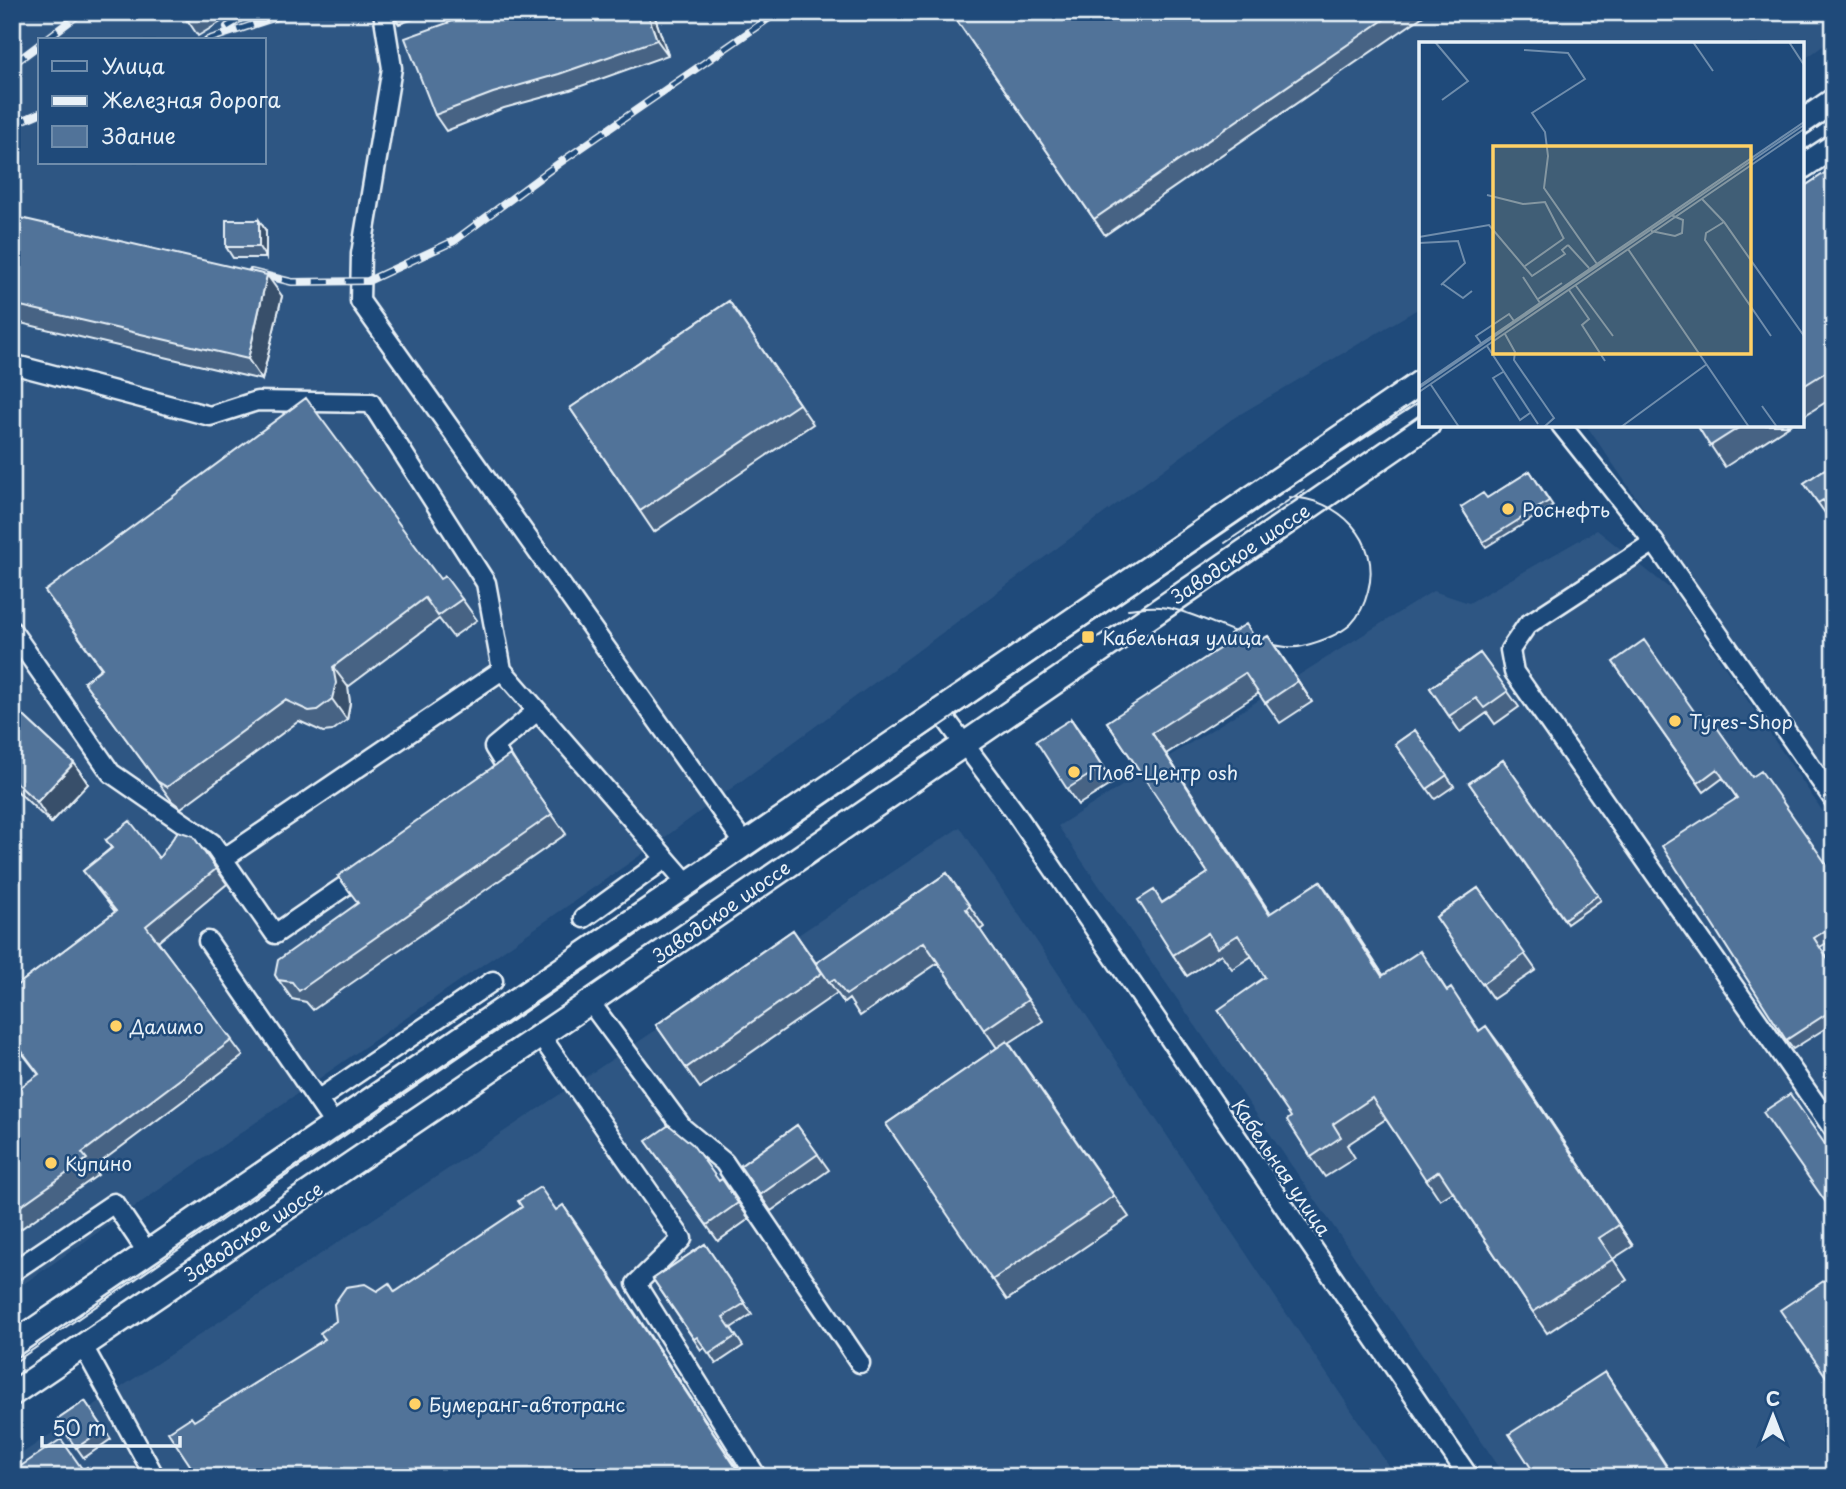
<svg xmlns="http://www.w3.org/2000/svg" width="1846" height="1489" font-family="'Playpen Sans',sans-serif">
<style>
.built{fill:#2e5683;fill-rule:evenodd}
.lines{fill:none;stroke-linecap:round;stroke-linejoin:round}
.minor-casing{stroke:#e8f1f8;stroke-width:23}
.major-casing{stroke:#e8f1f8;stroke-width:28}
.minor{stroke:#1f4a7a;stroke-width:18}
.major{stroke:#1f4a7a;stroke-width:23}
.tram{stroke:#e8f1f8;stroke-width:2}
.rail-casing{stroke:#e8f1f8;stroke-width:8}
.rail{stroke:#1f4a7a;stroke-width:5;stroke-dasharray:16;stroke-linecap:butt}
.wall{fill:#466384;stroke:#e8f1f8;stroke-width:2}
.shaded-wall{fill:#39506b;stroke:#e8f1f8;stroke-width:2}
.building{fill:#517399;stroke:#e8f1f8;stroke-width:2}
.poi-dot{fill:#ffd166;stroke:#1f4a7a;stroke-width:2.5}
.labels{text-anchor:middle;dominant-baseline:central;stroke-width:5;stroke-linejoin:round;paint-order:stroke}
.poi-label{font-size:19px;fill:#e8f1f8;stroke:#1f4a7a;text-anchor:start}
.street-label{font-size:19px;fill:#e8f1f8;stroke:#1f4a7a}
.inset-road{fill:none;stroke:#6f8dac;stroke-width:2}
.view{fill:#ffd166;fill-opacity:0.15;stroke:#ffd166;stroke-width:3.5}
.inset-edge{fill:none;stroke:#e8f1f8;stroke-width:3.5}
</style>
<rect width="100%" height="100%" fill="#1f4a7a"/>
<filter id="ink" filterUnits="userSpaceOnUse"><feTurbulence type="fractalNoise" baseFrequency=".0143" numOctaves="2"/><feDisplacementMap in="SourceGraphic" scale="14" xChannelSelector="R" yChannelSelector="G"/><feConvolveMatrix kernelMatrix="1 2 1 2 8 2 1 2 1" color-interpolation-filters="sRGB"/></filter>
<g filter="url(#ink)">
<path class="built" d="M12 12H1834V38L1802 61V44H1421V307L1232 419 645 852 12 1292ZM40 40H264V163H40Z
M1834 176V784L1586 425H1802V197Z
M1597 530 1674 592 1834 828V1477H1506L1058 826 1433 591 1469 603Z
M960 827 1396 1477H12V1460Z"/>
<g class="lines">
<defs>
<path id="minor" d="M383 12 392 68 361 254 360 301 744 843
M12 364 210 416 257 401 371 403 486 583 502 670
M1561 425 1654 542 1834 800
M1654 542 1527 625 1510 650 1514 672 1834 1130
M12 631 111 773 212 843 275 934 364 873
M939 710 1014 811 1469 1477
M503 778 510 773 494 747 537 711
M223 859 502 670 687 883
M584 918 665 859
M208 941 334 1124
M590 1002 683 1128 724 1162 860 1363
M540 1035 682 1239 636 1284 757 1477
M319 1099 493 981
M12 1272 114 1203 147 1252
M83 1346 155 1477"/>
<path id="major" d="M1802 122 1834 100
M1802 167 1834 146
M12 1345 1421 382
M12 1394 590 1002 1428 425"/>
</defs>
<use href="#minor" class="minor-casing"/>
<use href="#major" class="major-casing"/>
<use href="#minor" class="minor"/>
<use href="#major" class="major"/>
<path class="tram" d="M1802 138 1834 116
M1225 543 1304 490
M1128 609C1138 608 1149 606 1160 607 1200 610 1266 655 1303 646 1319 642 1339 635 1351 624 1360 615 1365 603 1368 591 1382 540 1338 498 1289 497
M12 1364 1271 499 1421 401"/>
<defs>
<path id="rail" d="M227 27 251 12
M45 40 82 12
M207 40 292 12
M12 65 40 44
M12 125 40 113
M251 272 292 282 368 281 454 241 558 164 778 12"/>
</defs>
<use href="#rail" class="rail-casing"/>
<use href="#rail" class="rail"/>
</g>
<path class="wall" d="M182 12H237L198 36Z
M391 12H433L399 24Z
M478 12H653L668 55 570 90 504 108 446 131 435 115Z
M951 12H1429L1105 235Z
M1834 167V397L1802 417V188Z
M12 216 282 296 262 380 12 321Z
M259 220 266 231V258H233L226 247Z
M729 301 813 424 654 532 570 408Z
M1697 425H1790L1725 467Z
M1834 463V522L1832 523 1804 483Z
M1530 471 1553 506 1486 547 1461 507 1487 498Z
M440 579 462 599 477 620 453 637 439 619 348 687 350 703 347 720 332 731 323 732 299 721 181 808 172 801 84 682 101 668 45 591Z
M1268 636 1312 702 1280 723 1259 693 1166 754 1270 914 1320 881 1383 975 1435 972 1447 991 1465 1009 1479 1030 1501 1046 1633 1246 1613 1259 1627 1280 1547 1333 1453 1192 1440 1200 1386 1119 1347 1145 1355 1158 1325 1177 1311 1157 1291 1117 1265 977 1252 956 1232 969 1221 954 1187 976 1173 955 1163 902 1208 873 1107 722Z
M1480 653 1519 707 1495 724 1487 713 1460 732 1430 688Z
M1613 662 1701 721 1752 777 1834 875V939L1820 947 1834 968V1023L1793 1049 1786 1040 1737 798 1723 778 1704 792Z
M12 705 74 763 88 784 51 823 12 786Z
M1071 719 1113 783 1078 805 1067 789Z
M1415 730 1454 786 1435 799 1395 744Z
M510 755 566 834 313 1010 306 1002 292 999 275 975 358 903Z
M1503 760 1601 900 1567 924 1469 783Z
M193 836 227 884 158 942 243 1056 93 1168 98 1175 12 1235V1109L39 1075 12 1040V989L115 912 83 871 111 848 106 840 159 858Z
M947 873 984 927 980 930 1043 1021 1009 1043 1129 1217 1007 1300 886 1124 997 1048 938 963 860 1016 849 999 844 1003 816 963Z
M1478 888 1536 970 1493 999 1436 917Z
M793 930 837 993 700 1088 656 1025Z
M797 1125 829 1170 771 1211 740 1166Z
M646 1141 719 1181 722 1179 749 1219 718 1241Z
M705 1244 752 1314 731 1328 743 1346 716 1364 705 1347 701 1350 653 1279Z
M85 1401 111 1439 84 1458 57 1420Z"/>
<path class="shaded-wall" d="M647 12H653L668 55 657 40Z
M259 220 266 231V258L259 247Z
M267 275 282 296 262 380 248 359Z
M1268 636 1282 656 1312 702Z
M333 667 348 687 350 703 347 720 332 699Z
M1071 719 1082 734 1113 783 1102 767Z
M1152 733 1166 754 1284 934 1269 914Z
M74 763 88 784 51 823 37 802Z
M1320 881 1335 901 1397 996 1382 976Z
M1486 1026 1501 1046 1633 1246 1619 1225Z
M563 1205 582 1232 743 1477H742Z
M1605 1372 1619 1393 1674 1477H1673Z"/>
<path class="building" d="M182 12H201L187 21Z
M478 12H647L657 40 559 74 493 93 435 115 405 38Z
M951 12H1395L1094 219Z
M1834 167V367L1802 387V188Z
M12 216 267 275 248 359 12 304Z
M226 220H259V247H226Z
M729 301 799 404 640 511 570 408Z
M306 398 440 579 445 576 462 599 438 616 425 598 333 667 336 683 332 699 317 710 309 711 285 700 167 787 157 781 84 682 102 668 45 591Z
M1697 425H1743L1710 446Z
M1834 463V515L1823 500 1818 503 1804 483Z
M1530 471 1549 501 1483 542 1461 507 1483 493 1487 498Z
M1246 624 1258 642 1268 636 1298 681 1265 703 1245 673 1152 733 1269 914 1320 881 1382 976 1420 951 1447 991 1451 988 1479 1031 1486 1026 1619 1225 1599 1238 1613 1259 1533 1312 1439 1171 1426 1180 1372 1098 1333 1124 1341 1137 1311 1157 1287 1120 1291 1117 1218 1010 1265 977 1238 935 1217 948 1208 933 1173 955 1138 900 1154 890 1162 903 1208 873 1107 722 1234 639 1230 634Z
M1644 640 1701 721 1709 716 1752 777 1761 771 1834 875V925L1814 938 1834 969V1009L1786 1040 1662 846 1737 798 1717 769 1698 783 1613 662Z
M1480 653 1508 691 1484 708 1476 698 1449 716 1430 688Z
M12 705 74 763 37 802 12 779Z
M1071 719 1102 767 1067 789 1036 741Z
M1415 730 1447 775 1427 789 1395 744Z
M510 755 552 814 299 991 292 982 278 980 275 975 278 960 358 903 338 876Z
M1503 760 1598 895 1564 919 1469 783Z
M130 821 159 858 178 831 193 836 216 869 146 926 232 1040 82 1153 87 1159 12 1212V1093L39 1074 12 1038V989L116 911 83 871 112 848 106 840Z
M947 873 970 906 966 909 1028 1000 984 1030 924 942 846 995 834 979 829 982 816 963Z
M1478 888 1525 954 1482 984 1436 917Z
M793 930 822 973 686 1068 656 1025Z
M1007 1041 1114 1196 992 1280 886 1124Z
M1790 1094 1834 1157V1214L1763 1112Z
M669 1125 692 1144 719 1181 722 1179 738 1203 707 1225 646 1141Z
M797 1125 818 1154 760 1195 740 1166Z
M540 1187 556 1210 563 1205 742 1477H198L168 1432 191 1417 194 1421 325 1339 320 1333 336 1321 334 1304 346 1287 365 1284 377 1291 389 1283 395 1292 522 1207 518 1201Z
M705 1244 745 1303 723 1317 736 1336 709 1354 697 1337 694 1339 653 1279Z
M1831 1276 1834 1280V1388L1780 1310Z
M1605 1372 1673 1477H1537L1509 1434Z
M85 1401 104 1429 76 1448 57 1420Z
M61 1439 83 1470 87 1467 94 1477H12V1472Z"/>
</g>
<g class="poi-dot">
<circle cx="1508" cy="509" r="7"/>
<rect x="1081" y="630" width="14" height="14" rx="3.5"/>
<circle cx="1675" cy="721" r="7"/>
<circle cx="1074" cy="772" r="7"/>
<circle cx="116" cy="1026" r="7"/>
<circle cx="51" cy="1163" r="7"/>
<circle cx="415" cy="1404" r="7"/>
</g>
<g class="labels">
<g class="poi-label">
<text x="1522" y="509">Роснефть</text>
<text x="1102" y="637">Кабельная улица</text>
<text x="1689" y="721">Tyres-Shop</text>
<text x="1088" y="772">Плов-Центр osh</text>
<text x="130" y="1026">Далимо</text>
<text x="65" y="1163">Купино</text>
<text x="429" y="1404">Бумеранг-автотранс</text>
</g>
<g class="street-label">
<text transform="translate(1240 553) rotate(-34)">Заводское шоссе</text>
<text transform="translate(721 911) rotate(-35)">Заводское шоссе</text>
<text transform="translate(1282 1167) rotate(56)">Кабельная улица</text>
<text transform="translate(253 1231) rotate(-34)">Заводское шоссе</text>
</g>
</g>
<g transform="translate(1419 42)">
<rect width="385" height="385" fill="#1f4a7a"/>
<path class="inset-road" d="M16 0 49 39 23 58M274 0 294 29M370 0 385 23M105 8 149 11 166 37 113 71 126 90 129 114 125 146 178 222M68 153 104 162 126 160 145 197M283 157 305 180 385 294M305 180 287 191 286 198 352 294M232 189 256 194 263 191 264 178 252 173M0 195 70 183 113 234 146 212 143 208 149 203M0 201 39 199 46 221 22 243M149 203 170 226M209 207 330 385M106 224 144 197M104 235 121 261M24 242 44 256 53 249M157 244 194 294M150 248 170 277 163 283 186 319M119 257 143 241M86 292 96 310 95 318 135 376 125 385M62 301 57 294 90 272 95 279M68 304 119 382M84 330 74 336 101 378 111 371M12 343 40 385M0 344 385 80M0 346 385 83M0 350 385 87M343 364 358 385M202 385 288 322"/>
<path class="view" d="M74 104H332V312H74Z"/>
<rect width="385" height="385" class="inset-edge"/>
</g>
<rect width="1846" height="1489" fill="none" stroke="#1f4a7a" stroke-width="42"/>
<rect x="21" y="21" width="1804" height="1447" fill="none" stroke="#e8f1f8" stroke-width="2.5" filter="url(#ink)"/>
<rect x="38" y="38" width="228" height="126" fill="#1f4a7a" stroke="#6f8dac" stroke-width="2"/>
<rect x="52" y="61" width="35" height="10" fill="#1f4a7a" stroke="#6f8dac" stroke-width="2"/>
<text x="102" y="74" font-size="21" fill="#e8f1f8">Улица</text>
<rect x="52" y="96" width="35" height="10" fill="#e8f1f8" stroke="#6f8dac" stroke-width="2"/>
<text x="102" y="108" font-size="21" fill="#e8f1f8">Железная дорога</text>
<rect x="52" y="126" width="35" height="21" fill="#517399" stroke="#6f8dac" stroke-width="2"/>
<text x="102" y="144" font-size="21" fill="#e8f1f8">Здание</text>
<g transform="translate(1773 1416)" stroke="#1f4a7a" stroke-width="5" paint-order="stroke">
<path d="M0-5L12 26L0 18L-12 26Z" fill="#e8f1f8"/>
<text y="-10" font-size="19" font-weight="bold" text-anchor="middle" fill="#e8f1f8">С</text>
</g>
<path d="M42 1436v10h138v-10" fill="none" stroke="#e8f1f8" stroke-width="3.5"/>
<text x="52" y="1436" font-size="21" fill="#e8f1f8" stroke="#1f4a7a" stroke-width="5" paint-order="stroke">50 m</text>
</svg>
